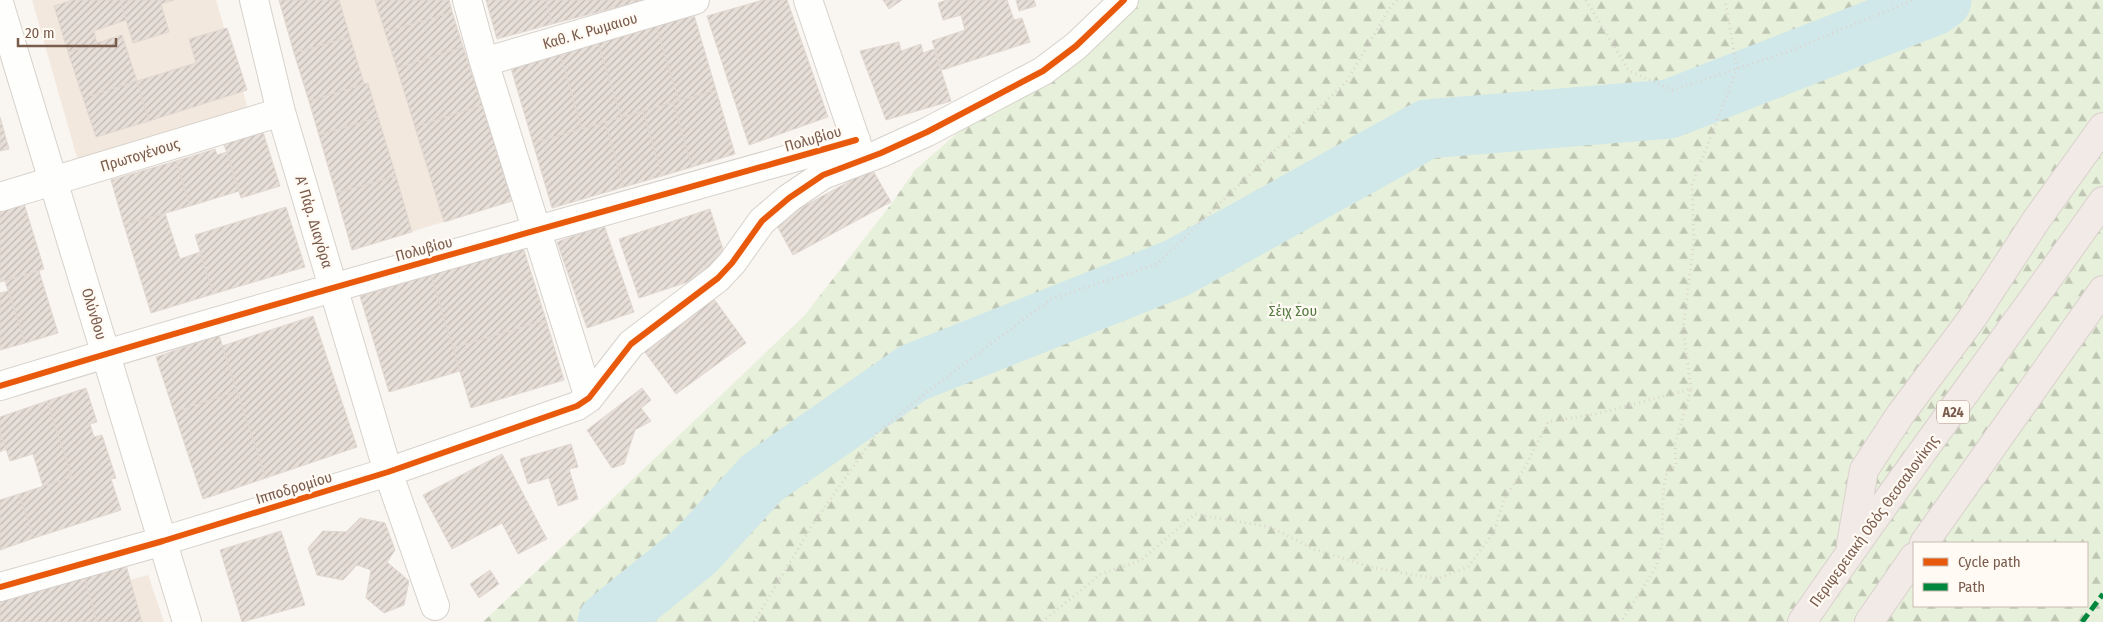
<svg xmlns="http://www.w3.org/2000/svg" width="2103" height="622" font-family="'Fira Sans Condensed',sans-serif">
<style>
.residential{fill:#f2e8de}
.forest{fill:url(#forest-firs);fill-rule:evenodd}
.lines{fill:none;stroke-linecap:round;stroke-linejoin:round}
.river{stroke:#d0e8ea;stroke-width:59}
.building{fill:url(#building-hatch);stroke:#e2d8d2}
.minor-casing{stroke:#d7d1cb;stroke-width:30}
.highway-casing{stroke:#dad1cc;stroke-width:30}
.path{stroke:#dcd5d0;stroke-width:3;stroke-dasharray:1 4;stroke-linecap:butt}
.minor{stroke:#fefefd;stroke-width:28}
.highway{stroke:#f2eae7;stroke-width:28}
.quiet{stroke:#00873e;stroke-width:5;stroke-dasharray:10 5;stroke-linecap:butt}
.cycleway-casing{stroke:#fffaf3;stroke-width:9}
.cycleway{stroke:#e8590c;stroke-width:6}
.labels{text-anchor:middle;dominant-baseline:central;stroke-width:4.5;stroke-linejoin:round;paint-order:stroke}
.shield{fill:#fffaf3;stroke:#a28b7f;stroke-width:1}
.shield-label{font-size:14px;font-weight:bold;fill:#7a5c4d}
.street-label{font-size:15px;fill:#7a5c4d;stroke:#fffaf3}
.park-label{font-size:15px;fill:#537a41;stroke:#fffaf3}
</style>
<defs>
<pattern id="forest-firs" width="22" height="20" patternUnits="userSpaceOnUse" patternTransform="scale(1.25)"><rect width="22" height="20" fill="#e7f0db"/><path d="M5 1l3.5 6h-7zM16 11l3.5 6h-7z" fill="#c0c6b4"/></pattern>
<pattern id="building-hatch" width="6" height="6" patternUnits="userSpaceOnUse" patternTransform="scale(1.25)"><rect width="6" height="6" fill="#e6ded7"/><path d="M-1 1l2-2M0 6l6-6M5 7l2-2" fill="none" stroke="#bfb7b1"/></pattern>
</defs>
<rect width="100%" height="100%" fill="#f9f5f0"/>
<path class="residential" d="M32 0H216L248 109 78 161Z
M279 0H449L512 201 352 250Z
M148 575 164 622H0V615Z"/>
<path class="forest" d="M1139 0H2103V622H483L804 316 892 203 915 170 976 117 1101 38ZM1914 543H2087V606H1914Z"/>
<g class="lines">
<path class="river" d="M607 622 695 551 762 478 913 373 1177 268 1427 129 1669 109 1934 6 1942 0"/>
</g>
<path class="building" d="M73 0H120L126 20 94 31 97 44 68 52 54 6Z
M120 0H174L161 4 169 32 133 43Z
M279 0H339L350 37 294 53Z
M375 0H449L452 12 385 32Z
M486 0H546L552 24 497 39Z
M546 0H641V1L552 24Z
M763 0H787L828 117 749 145 707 16Z
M883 0H902L889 9Z
M947 0H1007L1014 20 1022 18 1030 42 942 70 932 41 965 30 961 15 943 20 938 3Z
M1016 0H1034L1036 6 1019 11Z
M452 12 463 47 397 68 385 32Z
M694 15 716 90 679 101 656 26Z
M656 26 679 101 621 117 598 43Z
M227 28 247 90 149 121 137 81 196 63 189 39Z
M122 35 137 81 83 98 68 52Z
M350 37 364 84 309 101 294 53Z
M899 42 901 51 921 44 923 53 934 49 951 101 886 120 860 51Z
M598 43 621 117 582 129 560 54Z
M463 47 482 105 415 127 397 68Z
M560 54 582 129 533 143 511 68Z
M137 81 149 121 96 137 83 98Z
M368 83 378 117 319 135 309 101Z
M716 90 735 154 692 167 673 102Z
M673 102 692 167 662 176 643 111Z
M482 105 512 201 444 222 415 127Z
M643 111 662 176 624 187 605 122Z
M0 117 9 149 0 151Z
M378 117 396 176 336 193 319 135Z
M605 122 624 187 552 208 533 143Z
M262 129 280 186 241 198 223 141Z
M215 149 217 155 227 152 239 191 190 206 176 161Z
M176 161 190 206 124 225 111 180Z
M872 169 891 202 793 255 775 222Z
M396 176 412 232 352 250 336 193Z
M23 200 44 269 0 282V207Z
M286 207 305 267 213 294 195 235Z
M710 209 725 256 718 272 639 298 619 239Z
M165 213 180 259 200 252 213 294 151 313 124 225Z
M604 225 634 312 587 328 557 242Z
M523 247 546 320 453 348 431 275Z
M39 271 58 333 25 343 5 281Z
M431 275 460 371 389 392 360 296Z
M9 291 25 343 0 350V293Z
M714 299 746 343 676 394 644 351Z
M313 316 357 447 266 478 222 346Z
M546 320 564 380 471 408 453 348Z
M219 335 237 391 174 412 156 357Z
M86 388 97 422 90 424 94 437 102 435 116 478 111 479 121 510 34 538 19 494 72 477 47 401Z
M642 388 651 400 641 408 651 421 635 430 624 464 612 468 587 430Z
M237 391 266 478 203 499 174 412Z
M47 401 72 477 43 486 33 454 10 461 0 431V417Z
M0 431 6 449 0 452Z
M571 444 578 467 569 469 578 499 558 506 549 478 528 484 520 459Z
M502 454 547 539 518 554 502 523 452 549 423 495Z
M19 494 34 538 0 550V500Z
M360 518 385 523 395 550 387 562 409 581 404 605 384 613 366 598 371 570 357 565 343 580 317 575 308 548 323 531 346 532Z
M281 531 305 605 242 622 220 550Z
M124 558 142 622H97L82 569Z
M82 569 97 622H0V592Z
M490 570 499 584 479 598 470 584Z"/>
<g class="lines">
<defs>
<path id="minor" d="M254 0 281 112 388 472 435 606
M467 0 484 62 589 398
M808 0 861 156
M0 6 187 622
M484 62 695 0
M0 197 281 112
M0 386C284 299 570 222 856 140
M0 587 163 541 388 472 577 406 589 398 631 344 718 278 732 263 762 221 789 198 823 175 881 153 927 132 1043 71 1076 46 1124 0"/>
<path id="highway" d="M1924 543 2103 290
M1851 544 1864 470 1900 415 1973 317 2037 219 2103 127
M1802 622C1899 480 2004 342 2103 201
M1869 622 1914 557"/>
</defs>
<use href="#minor" class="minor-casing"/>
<use href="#highway" class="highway-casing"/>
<path class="path" d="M1586 0 1629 71 1672 90 1787 52 1913 0
M1691 389 1683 329 1694 240 1692 185 1737 69 1725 0
M754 622 813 524 877 433 932 388 1051 299 1157 264 1347 81 1389 9 1397 0
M1042 622 1101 574 1140 561 1195 514 1270 527 1316 550 1371 567 1437 579 1468 567 1494 532 1504 499 1524 469 1548 422 1600 413 1691 389 1675 444 1676 465 1666 475 1663 492 1662 543 1656 567 1621 622"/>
<use href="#minor" class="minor"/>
<use href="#highway" class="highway"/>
<path class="quiet" d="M2082 622 2103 594"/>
<defs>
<path id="cycleway" d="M0 386C284 299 570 222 856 140
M0 587 163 541 388 472 577 406 589 398 631 344 718 278 732 263 762 221 789 198 823 175 881 153 927 132 1043 71 1076 46 1124 0"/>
</defs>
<use href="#cycleway" class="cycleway-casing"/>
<use href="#cycleway" class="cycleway"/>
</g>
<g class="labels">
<rect class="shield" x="1937" y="400.5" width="32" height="23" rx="4"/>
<g class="shield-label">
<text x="1953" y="412">Α24</text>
</g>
<g class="street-label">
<text transform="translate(590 31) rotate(-16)">Καθ. Κ. Ρωμαιου</text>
<text transform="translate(813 139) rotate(-16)">Πολυβίου</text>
<text transform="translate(140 155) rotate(-17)">Πρωτογένους</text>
<text transform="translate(314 222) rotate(73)">Α' Πάρ. Διαγόρα</text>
<text transform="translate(424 249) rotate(-15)">Πολυβίου</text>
<text transform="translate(94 314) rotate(73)">Ολύνθου</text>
<text transform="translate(294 488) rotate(-17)">Ιπποδρομίου</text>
<text transform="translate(1874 521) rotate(-54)">Περιφερειακή Οδός Θεσσαλονίκης</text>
</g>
<g class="park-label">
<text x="1293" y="311">Σέιχ Σου</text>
</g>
</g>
<rect x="1913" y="542" width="175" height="65" fill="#fffaf3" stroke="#cabbb1"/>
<rect x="1923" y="558" width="25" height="8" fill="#e8590c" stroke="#cabbb1"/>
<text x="1958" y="567" font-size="15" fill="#7a5c4d">Cycle path</text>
<rect x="1923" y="583" width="25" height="8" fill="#00873e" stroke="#cabbb1"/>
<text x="1958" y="592" font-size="15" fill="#7a5c4d">Path</text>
<path d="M18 38v8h98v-8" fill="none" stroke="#7a5c4d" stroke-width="2.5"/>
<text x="25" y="38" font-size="15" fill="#7a5c4d" stroke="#fffaf3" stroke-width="4" paint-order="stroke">20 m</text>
</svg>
